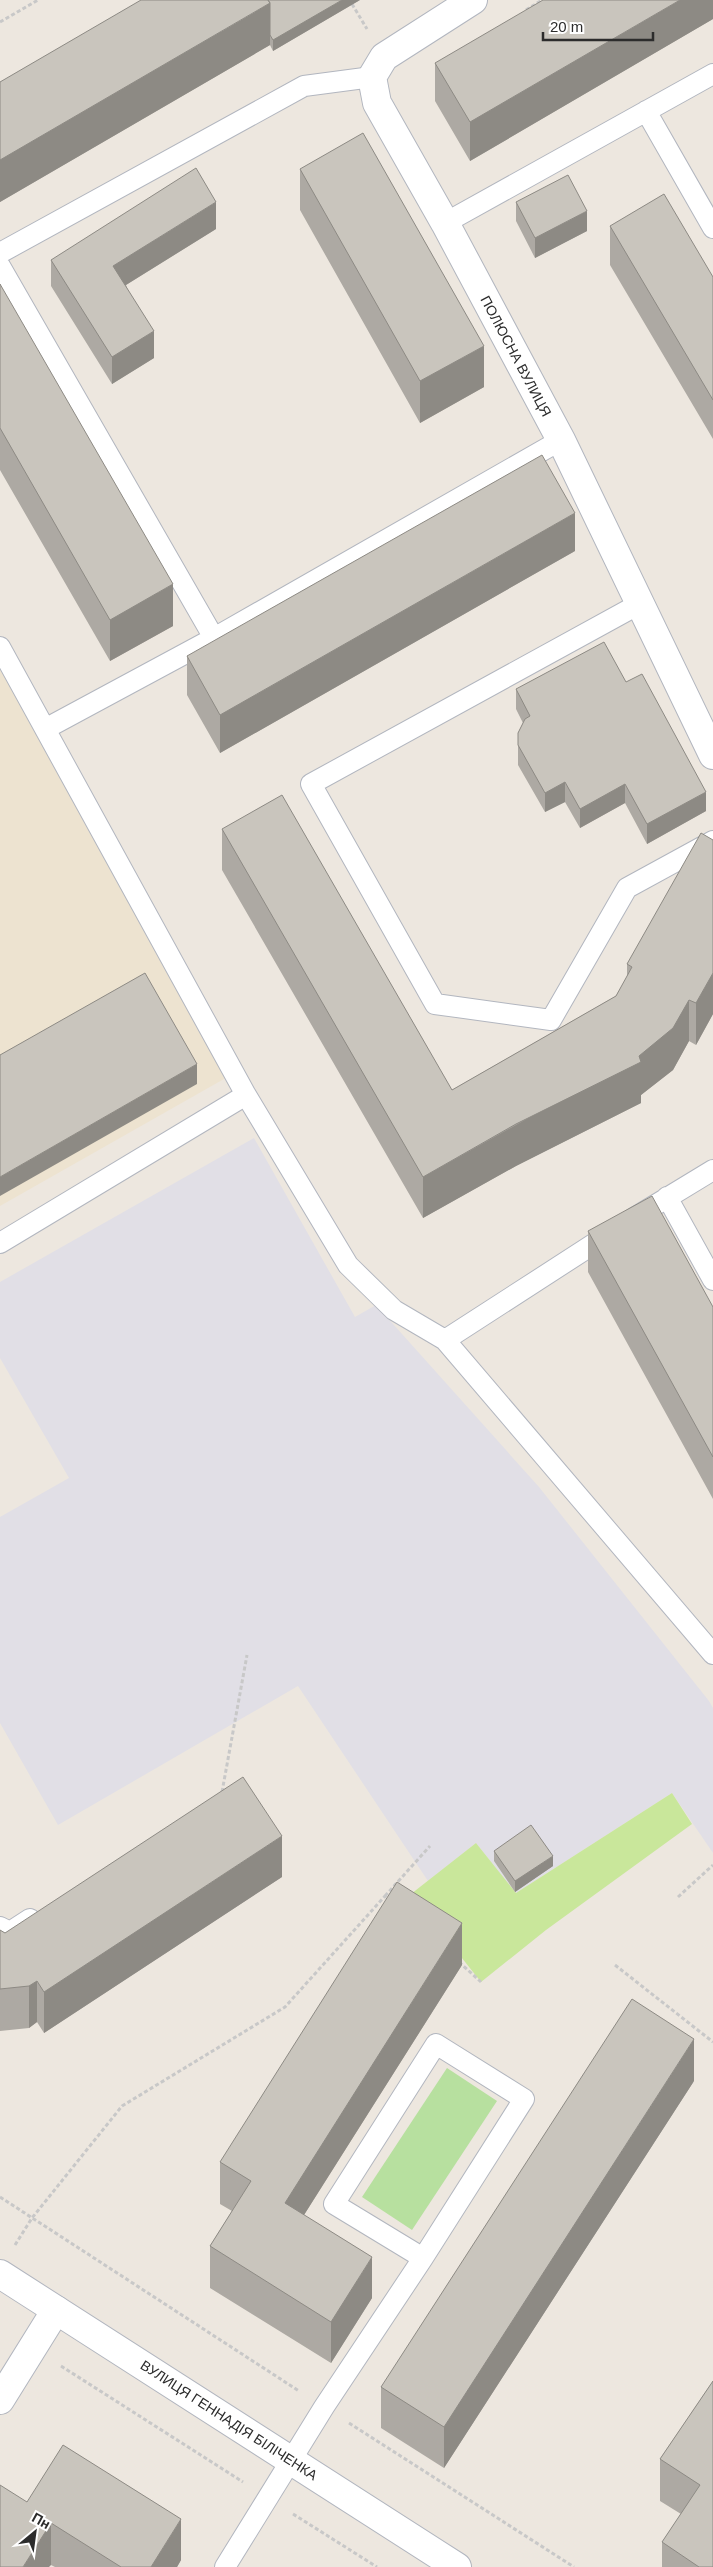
<svg xmlns="http://www.w3.org/2000/svg" width="713" height="2567" font-family="Helvetica,sans-serif">
<style>
.industrial{fill:#e1dfe6}
.education{fill:#ede3d0}
.green{fill:#b7e09f}
.pitch{fill:#c9e79b}
.lines{fill:none;stroke-linecap:round;stroke-linejoin:round}
.lane-casing{stroke:#b2b6bf;stroke-width:22}
.street-casing{stroke:#b2b6bf;stroke-width:30}
.secondary-casing{stroke:#b2b6bf;stroke-width:30}
.path{stroke:#c8c8c8;stroke-width:3;stroke-dasharray:4 2.5;stroke-linecap:butt}
.lane{stroke:#fff;stroke-width:20}
.street{stroke:#fff;stroke-width:28}
.secondary{stroke:#fff;stroke-width:28}
.wall{fill:#ada9a3}
.shaded-wall{fill:#8d8a84}
.building{fill:#c9c5bd;stroke:#8d8a84}
.labels{text-anchor:middle;dominant-baseline:central;stroke-width:5;stroke-linejoin:round;paint-order:stroke}
.street-label{font-size:14px;fill:#2c2c2c;stroke:#fff}
</style>
<rect width="100%" height="100%" fill="#ede7df"/>
<path class="industrial" d="M254 1138 355 1317 376 1305 539 1487 709 1701 713 1708V1853L672 1793 516 1893 476 1843 428 1881 298 1686 58 1825 0 1723V1517L69 1478 0 1358V1282Z"/>
<path class="education" d="M0 667 231 1075 0 1206Z"/>
<path class="green" d="M447 2068 497 2101 412 2230 362 2197Z"/>
<path class="pitch" d="M672 1793 692 1824 546 1930 481 1982 411 1894 476 1843 516 1893Z"/>
<g class="lines">
<defs>
<path id="lane" d="M646 111 713 228
M445 223 713 74
M0 253 304 86 372 77
M0 266 214 638 561 440
M641 603 311 784 435 1004 551 1020 627 888 713 841
M0 647 246 1095 348 1265 394 1310 445 1340 713 1654
M45 729 214 638
M667 1197 713 1280
M634 1218 713 1170
M0 1243 246 1095
M445 1340 609 1234
M0 1927 10 1932 30 1919
M225 2567 324 2407 423 2258 524 2099 436 2044 334 2204 423 2258"/>
<path id="street" d="M473 0 384 57 372 77 377 103 445 223 561 440 713 755
M0 2400 56 2310"/>
<path id="secondary" d="M0 2274 457 2567"/>
</defs>
<use href="#lane" class="lane-casing"/>
<use href="#street" class="street-casing"/>
<use href="#secondary" class="secondary-casing"/>
<path class="path" d="M352 4 367 29
M526 10 542 0
M0 22 38 0
M222 1792 247 1655
M385 1896 430 1846
M678 1897 713 1865
M459 1962 481 1982
M615 1965 713 2042
M0 2197 299 2391
M15 2245 32 2218 122 2106 285 2007 385 1896 389 1899
M61 2366 243 2482
M349 2423 574 2567
M293 2514 377 2567"/>
<use href="#lane" class="lane"/>
<use href="#street" class="street"/>
<use href="#secondary" class="secondary"/>
</g>
<path class="wall" d="M360 0 273 51 270 45 0 202V82Z
M713 19 470 161 435 101V63Z
M300 169 484 387 420 423 300 210Z
M516 202 587 231 535 258 516 221Z
M610 226 713 277V439L610 265Z
M216 229 126 285 154 358 112 384 51 286V260Z
M0 284 173 626 110 661 0 470Z
M575 551 220 753 187 695V656Z
M626 682 706 811 647 844 625 803 580 828 565 802 545 812 518 765V733L523 723 516 709V689Z
M222 829 452 1090 616 996 627 977V964L713 840V1014L696 1045 689 1041 673 1070 641 1095V1103L516 1166 423 1218 222 870Z
M588 1231 713 1307V1499L588 1272Z
M494 1851 553 1866 515 1892 494 1861Z
M282 1877 44 2033 37 2022 29 2028 0 2031V1930L5 1933Z
M462 1965 304 2215 372 2298 331 2363 210 2288V2246L232 2211 220 2204V2162Z
M694 2081 444 2468 381 2428V2387Z
M713 2381V2567H662V2542L681 2514 660 2501V2459Z
M27 2502 181 2560 177 2567H55L51 2565Z"/>
<path class="shaded-wall" d="M342 0H360L273 51V40Z
M680 0H713V19L470 161V122Z
M270 3V45L0 202V160Z
M216 202V229L113 293V266Z
M587 211V231L535 258V238Z
M154 331V358L112 384V357Z
M484 346V387L420 423V381Z
M575 513V551L220 753V715Z
M173 584V626L110 661V620Z
M565 782V802L545 812V793Z
M625 784V803L580 828V809Z
M706 792V811L647 844V824Z
M713 973V1014L696 1045V1003Z
M689 1000V1041L673 1070 641 1095V1103L516 1166 423 1218V1177L639 1056Z
M197 1064V1084L0 1196V1177Z
M282 1836V1877L44 2033V1992Z
M553 1856V1866L515 1892V1881Z
M462 1923V1965L285 2245V2203Z
M37 1981V2022L29 2028V1986Z
M694 2039V2081L444 2468V2427Z
M372 2257V2298L331 2363V2322Z
M181 2519V2560L177 2567H151Z
M51 2523V2565L49 2567H23Z"/>
<path class="building" d="M141 0H268L270 3 0 160V82Z
M268 0H342L273 40 270 35V3Z
M543 0H680L470 122 435 63Z
M363 133 484 346 420 381 300 169Z
M196 168 216 202 113 266 154 331 112 357 51 260Z
M568 175 587 211 535 238 516 202Z
M664 194 713 277V400L610 226Z
M0 284 173 584 110 620 0 428Z
M542 455 575 513 220 715 187 656Z
M604 642 626 682 642 674 706 792 647 824 625 784 580 809 565 782 545 793 518 745V733L525 719 530 716 516 689Z
M282 795 452 1090 616 996 632 967 627 964 701 833 713 840V973L696 1003 689 1000 673 1028 639 1056 641 1062 516 1124 423 1177 222 829Z
M145 973 197 1064 0 1177V1055Z
M652 1196 713 1307V1457L588 1231Z
M243 1777 282 1836 44 1992 37 1981 29 1986 0 1989V1930L5 1933Z
M531 1825 553 1856 515 1881 494 1851Z
M397 1882 462 1923 285 2203 372 2257 331 2322 210 2246 251 2181 220 2162Z
M632 1999 694 2039 444 2427 381 2387Z
M713 2381V2567H699L662 2542 700 2485 660 2459Z
M63 2445 181 2519 151 2567H121L51 2523 23 2567H0V2485L27 2502Z"/>
<g class="labels">
<g class="street-label">
<text transform="translate(516 356) rotate(62)">ПОЛЮСНА ВУЛИЦЯ</text>
<text transform="translate(229 2420) rotate(33)">ВУЛИЦЯ ГЕННАДІЯ БІЛІЧЕНКА</text>
</g>
</g>
<g transform="translate(35 2532) rotate(29)" stroke="#ffffff" stroke-width="4" paint-order="stroke">
<path d="M0-4L9 19L0 12L-9 19Z" fill="#2c2c2c"/>
<text y="-8" font-size="14" font-weight="bold" text-anchor="middle" fill="#2c2c2c">Пн</text>
</g>
<path d="M543 32v8h110v-8" fill="none" stroke="#2c2c2c" stroke-width="2.5"/>
<text x="550" y="32" font-size="15" fill="#2c2c2c" stroke="#ffffff" stroke-width="4" paint-order="stroke">20 m</text>
</svg>
